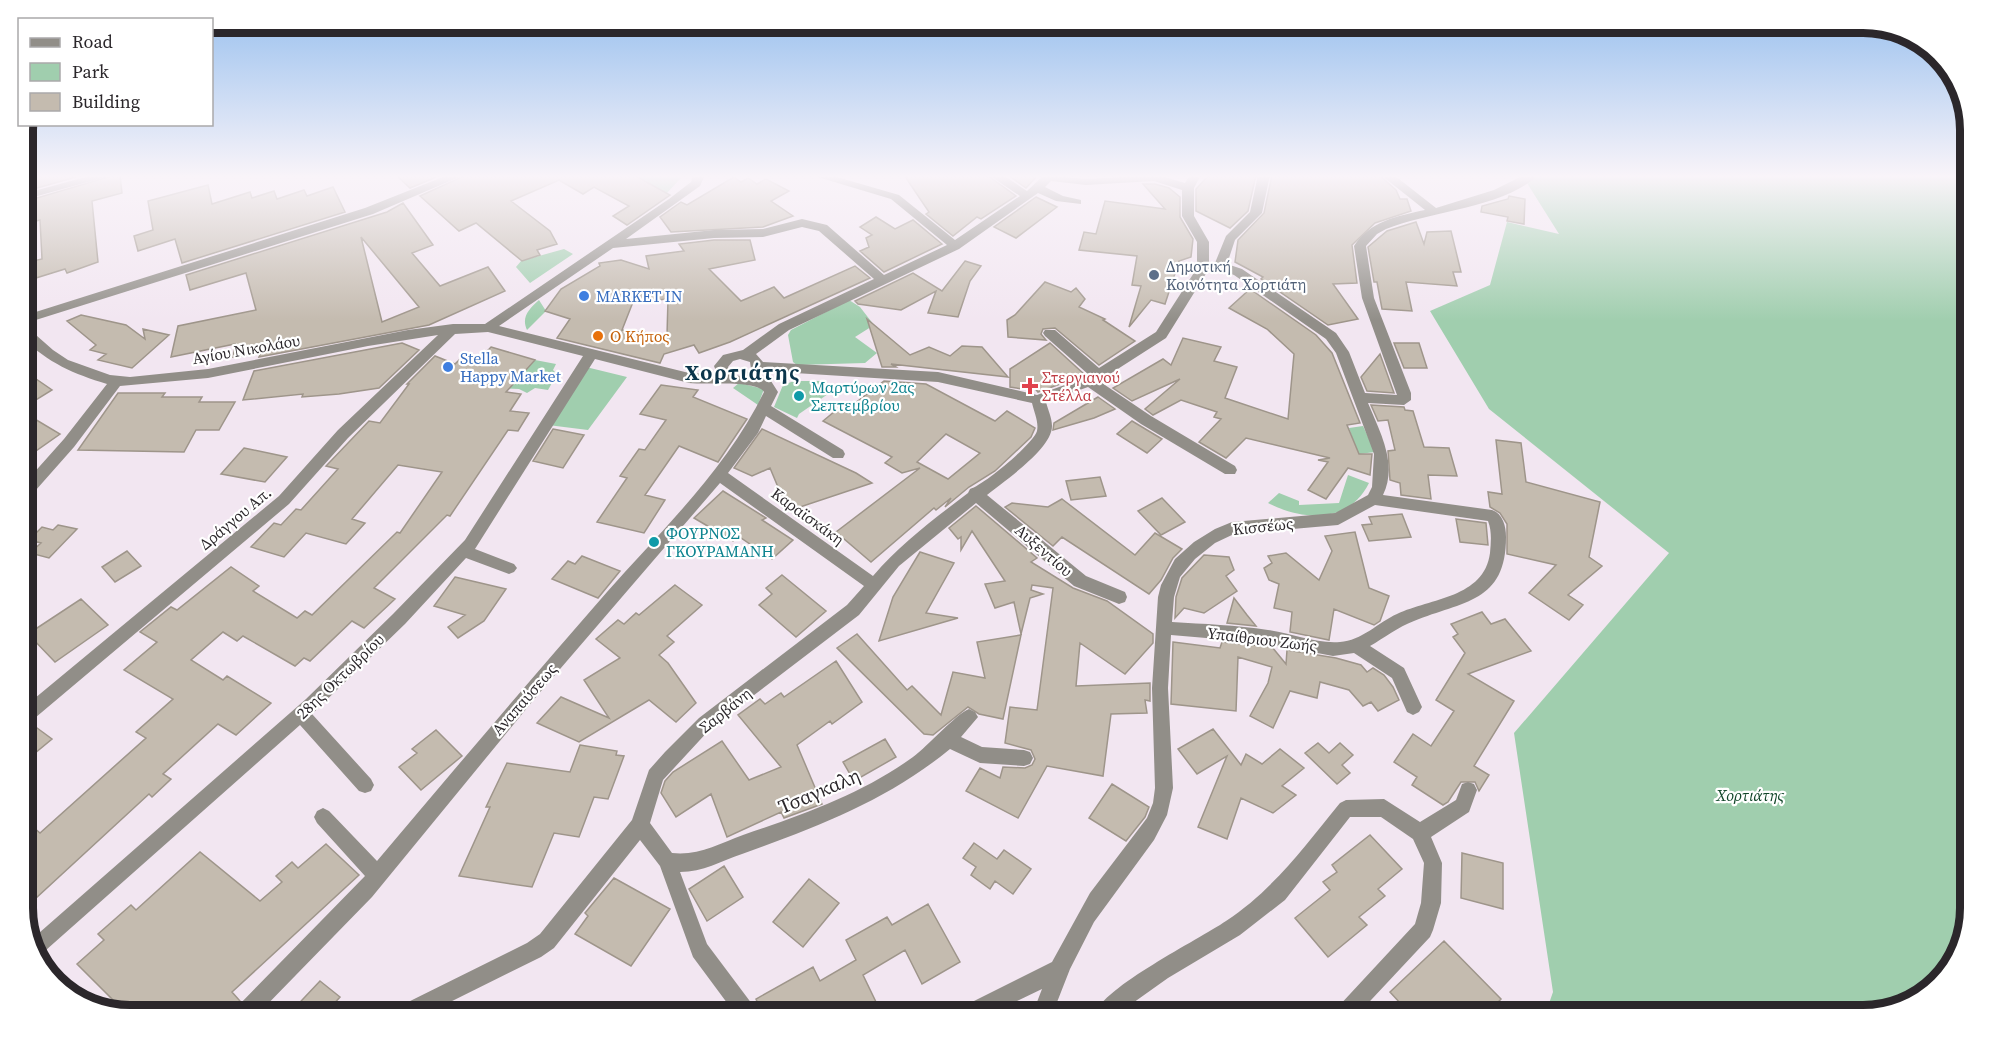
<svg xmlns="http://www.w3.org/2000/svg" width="1993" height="1038" font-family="'Source Serif 4',serif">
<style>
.green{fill:#a0ceae}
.building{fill:#c4bbaf;stroke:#9e958a;stroke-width:1.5;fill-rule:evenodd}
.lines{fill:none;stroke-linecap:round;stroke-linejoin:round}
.minor{fill:#918e88;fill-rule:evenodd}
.service-dot{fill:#5c6f8a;stroke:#fff;stroke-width:2}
.shop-dot{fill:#3f7fe0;stroke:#fff;stroke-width:2}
.food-dot{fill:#e8710a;stroke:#fff;stroke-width:2}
.health-dot{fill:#e0444e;stroke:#fff;stroke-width:2}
.culture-dot{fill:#0f9aa8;stroke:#fff;stroke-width:2}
.labels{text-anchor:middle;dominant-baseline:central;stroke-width:4.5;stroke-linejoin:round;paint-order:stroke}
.service-label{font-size:16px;fill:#4e5e75;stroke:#fff;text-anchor:start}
.shop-label{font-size:16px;fill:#366cbe;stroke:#fff;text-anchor:start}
.food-label{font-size:16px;fill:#c56008;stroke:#fff;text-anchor:start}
.street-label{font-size:16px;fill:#2b272b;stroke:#fff}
.health-label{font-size:16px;fill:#be3a42;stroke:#fff;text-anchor:start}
.culture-label{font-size:16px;fill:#0d838f;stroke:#fff;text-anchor:start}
.park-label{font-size:16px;font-style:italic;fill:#104528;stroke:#fff}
.near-street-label{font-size:20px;fill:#2b272b;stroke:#fff}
.district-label{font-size:22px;font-weight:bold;letter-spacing:1.5px;fill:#0b354b;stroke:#fff}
.rim{fill:none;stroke:#2b272b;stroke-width:8}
</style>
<rect width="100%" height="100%" fill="#f2e6f1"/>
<path class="green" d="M642 175H680L681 178 667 193 639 178Z
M1522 175H1970V908L1959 956 1917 1001 1863 1015H1545L1553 992 1514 733 1669 553 1489 409 1430 311 1490 285 1507 222 1559 234Z
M564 249 573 254 530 283 516 267 521 261Z
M539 300 546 311 527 330C521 317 529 309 539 300Z
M849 300 860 307 874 325 855 337 877 353 865 363 797 365 793 362 788 335 791 330Z
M535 360 556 364 553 370 557 374 548 390 535 388 527 393 519 389 497 388Z
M586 367 627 377 588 430 548 425Z
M794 381H826L828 394 799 414 797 418 774 407 783 385Z
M739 383 764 389 758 405 733 388Z
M1363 426 1375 452 1336 457 1356 448 1349 428Z
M1348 475 1369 483C1349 524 1303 521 1268 503L1279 493 1299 501V505L1339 503Z"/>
<path class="building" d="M29 175H83L30 190Z
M115 175H120L122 193 92 201 98 262 67 273 65 269 36 278 33 261 42 259 40 220 32 222 30 200Z
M396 175H441L410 188Z
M466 175H634L670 195 627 225 613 216 629 206 594 187 583 194 559 180 511 201 550 231 557 244 537 250 540 255 522 261 476 223 459 231 420 196Z
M904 175H987L1016 196 981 219 977 217 953 236 926 214 929 212Z
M1008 175H1038L1026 188Z
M1209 175H1256L1248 211 1230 228 1196 211V189Z
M1272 175H1379L1396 190 1400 199H1407L1411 211 1375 223 1352 245 1357 283 1333 284 1358 319 1328 325 1261 279 1263 277 1235 262 1238 240 1264 213Z
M734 177 741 182 748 178 757 184 766 179 789 191 771 201 793 216 763 227 671 232 660 217 681 202 687 205Z
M1143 184H1155L1169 188 1180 197V217L1193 239 1191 257 1179 261 1165 304 1151 300 1129 327 1141 286 1132 285 1137 256 1079 250 1084 232 1096 234 1105 201 1165 209Z
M208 185 212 204 250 192 252 198 274 191 277 199 304 190 307 196 333 187 345 212 182 263 175 239 138 251 134 236 153 230 148 201Z
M1509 196 1525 199 1524 224 1507 221 1508 217 1481 212 1482 206 1508 199Z
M1036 197 1057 207 1016 238 994 227Z
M403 203 433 245 412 253 440 286 488 267 505 291 429 325 259 357 261 352 233 357 235 344 171 357 178 326 256 310 246 273 190 290 186 275 387 212ZM361 237 419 307 382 322Z
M876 217 895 229 913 220 942 244 884 272 860 251 869 247 866 238 872 235 860 227Z
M1416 222 1424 244 1427 232 1451 231 1461 272H1453L1457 286 1406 282 1412 311 1382 309 1377 282H1374L1368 247 1387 231Z
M714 240H750L755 260 709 269 741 301 774 287 784 298 855 266 870 278 730 342 699 353 694 345 664 354 660 363 557 338 570 319 545 311 561 289 600 266 599 263 621 260 649 269 646 256 684 251 679 244ZM668 299 667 335 622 330 633 302Z
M965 261 981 266 970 281 958 317 928 313 936 291 901 310 858 304 855 301 913 273 942 291Z
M1045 282 1071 292 1076 288 1085 299 1079 307 1105 319 1103 320 1135 341 1099 365 1055 328 1043 329 1041 334 1046 340 1008 337 1007 320 1015 315Z
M1250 289 1316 335 1332 353 1360 423 1347 425 1359 454H1372L1370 475 1348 468 1326 499 1308 490 1328 462 1318 460 1330 458 1246 438 1226 458 1199 442 1221 419 1214 417 1217 412 1181 400 1153 415 1145 409 1180 379 1132 401 1113 388 1163 359 1171 365 1183 338 1221 347 1214 361 1237 367 1225 398 1288 419 1294 354 1267 329 1229 308Z
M81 315 126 325 145 339 143 329 169 335 132 368 98 360 106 354 90 350 96 345 67 321Z
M867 319 910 355 929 347 950 356 962 346 982 347 1008 377 891 364 896 367H882Z
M402 343 419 350 379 388 339 394 302 397 303 394 243 400 254 371Z
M1050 343 1085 375 1038 392 1031 384 1022 389 1010 387V369Z
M1394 343H1419L1427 368H1404Z
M491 347 535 360 506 392 521 394 510 411 529 413 518 431 508 430 450 516 447 515 374 588 395 599 364 628 352 621 310 661 304 658 295 666 243 636 237 641 223 632 191 660 223 680 227 676 271 703 236 735 218 724 163 774 171 779 152 797 149 794 23 910V836L33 827 40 833 146 738 136 732 173 699 124 670 157 642 140 632 171 607 177 610 231 567 259 586 253 591 297 618 305 611 312 615 397 532 400 533 442 472 398 465 352 519 365 523 346 544 306 533 284 557 251 547 274 523 281 525 296 509 301 510 338 469 326 466 369 421 380 423 409 384H407L435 356 455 364 459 360 474 365Z
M1380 354 1394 393 1367 391 1361 377Z
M23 370 52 390 23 408Z
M884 381 926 384 995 421 1007 411 1035 428 1031 437 995 471 969 487 945 507 951 498 936 510 934 508 871 562 836 532 920 468 902 473 885 463 892 457 823 421 840 407 846 410ZM946 434 980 453 948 479 917 462Z
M661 385 698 390 693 397 747 419 718 462 679 446 645 495 665 500 644 533 597 522 627 478 620 476 639 449 645 450 666 420 640 414Z
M118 393H165L162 397H202L199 402H235L219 430H196L184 452 78 450Z
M1098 397 1115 409 1094 418 1053 430 1054 423Z
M1371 405 1404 407 1405 410 1413 411 1424 447 1449 448 1457 476 1428 475 1431 499 1401 495 1400 483 1390 480 1388 451 1395 450 1388 420 1378 421Z
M23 412 60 434 23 460Z
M1132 421 1162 439 1147 453 1117 434Z
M553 429 584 435 563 468 533 461Z
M762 429 856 473 872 483 788 511 770 468 752 476 734 468Z
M1496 440 1521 443 1526 482 1600 502 1589 557 1602 566 1568 595 1583 605 1569 620 1529 593 1556 565 1507 554V524L1500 513 1490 507 1488 492 1502 494Z
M244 448 287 457 265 482 221 474Z
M1100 477 1106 496 1071 500 1066 481Z
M723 491 766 518 762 520 793 540 772 559 738 536 733 541 694 518Z
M1162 498 1185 522 1161 535 1138 511Z
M1062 499 1135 555 1155 533 1182 549 1173 558 1161 580 1149 594 1062 537 1053 546 1005 507 1012 503 1048 507Z
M976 506 1037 558 1031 562 1073 588 1107 601 1153 634V643L1125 674 1080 643 1076 686 1150 683V701L1145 700 1147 713 1111 714 1103 776 1047 766 1018 818 966 791 980 768 1000 778 1003 767 1025 768 1032 765 1035 759 1031 750 1005 743 1010 707 1037 710 1053 588 1032 585 1031 590 1043 594 1030 598 1021 634 1014 602 995 608 985 584 1005 581 972 531 961 550V537L958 539 949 528Z
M1402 514 1411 537 1369 541 1362 525 1372 524 1369 517Z
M1456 519 1486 523 1488 545 1460 542Z
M58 525 77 529 49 558 30 553 41 543 29 540 42 527 53 530Z
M1355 532 1369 588 1389 596 1380 621 1374 625 1334 609 1329 640 1290 632 1292 612 1274 608 1279 584 1269 580 1264 568 1272 563 1268 556 1286 553 1319 580 1332 551 1325 536Z
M127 551 141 566 115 582 102 567Z
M920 552 954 563 926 613 958 618 879 641 893 597Z
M1204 555 1229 557 1234 570 1226 576 1237 591 1204 613 1184 608 1175 618 1176 597 1182 578Z
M582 556 620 571 598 598 552 579 568 561 575 564Z
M782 575 826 611 796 637 759 605 772 594 766 588Z
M455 577 506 589 484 621 458 638 448 627 465 615 434 606Z
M675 585 702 605 667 636 674 642 659 655 668 663 696 703 676 722 649 700 579 742 537 723 561 697 609 718 584 680 620 658 596 639 618 620 624 624 636 613 639 615Z
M1234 598 1247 615 1256 626 1227 623Z
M81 599 108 625 55 662 28 634Z
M1482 612 1491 624 1505 619 1531 651 1468 674 1514 701 1474 766 1489 775 1479 791 1475 782H1461L1448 802 1443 805 1412 785 1417 777 1394 762 1413 734 1431 746 1454 711 1436 700 1465 653 1453 637 1458 634 1451 624Z
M857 634 907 690 912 686 941 715 953 672 985 678 977 642 1021 635 1003 719 979 714 968 707 933 735 924 734 837 648Z
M1173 642 1220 648 1222 642 1272 647 1286 664 1287 650 1336 658 1361 665 1367 672 1373 668 1384 675 1393 687 1399 700 1378 711 1371 702 1363 706 1349 690 1320 682 1317 698 1290 691 1273 728 1250 716 1268 683 1272 667 1238 657 1236 711 1171 704Z
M836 661 862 702 832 724 830 721 797 745 822 804 784 818 781 812 727 837 711 794 676 817 661 793 665 781 673 772 722 741 749 780 781 767 738 715 760 699 765 704 781 693 784 697Z
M33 725 52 739 23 763V734Z
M1213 729 1241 765 1246 754 1262 764 1280 749 1304 768 1282 786 1296 795 1273 813 1241 798 1227 839 1198 827 1227 756 1197 774 1178 749Z
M436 730 462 756 421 790 399 767 417 753 412 749Z
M885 739 896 757 854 781 843 762Z
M1318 743 1329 753 1340 743 1353 755 1342 765 1350 773 1337 784 1305 753Z
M580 745 617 751 616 755 624 756 608 799 594 797 579 837 554 833 532 887 459 876 490 807H486L507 763 570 772Z
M1112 784 1149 807 1145 817 1126 841 1089 818Z
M1370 835 1402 869 1378 889 1385 896 1359 917 1367 925 1328 957 1295 918 1330 890 1323 882 1337 872 1332 865Z
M974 843 997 859 1004 850 1031 869 1013 894 995 881 990 889 971 875 976 867 963 858Z
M326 844 359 875 232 992 240 1001 230 1016H130L105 1010 115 1002 77 964 104 940 98 934 131 905 136 910 200 852 260 901 282 882 276 876 292 862 298 868Z
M1462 853 1503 863V909L1461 898Z
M724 866 743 897 707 921 689 889Z
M614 878 670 909 631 966 575 934 588 916 585 913Z
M809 879 839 903 803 947 773 922Z
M928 904 960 962 922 984 905 950 863 975 876 1002 854 1016H763L756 999 813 967 820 981 856 960 846 940 887 917 892 925Z
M1444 941 1501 999 1485 1016H1412L1390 992Z
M320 981 340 997 323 1016H287Z"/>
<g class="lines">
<path class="minor" d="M93 175H113L23 200V194Z
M448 175H464L373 214 23 324V316L365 208Z
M693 175H705L700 186 626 239 714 230 763 229 802 219 827 225 884 275 947 245 891 199 811 175H830L899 195 955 240 1020 196 989 175H1003L1027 191 1044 175 1086 179 1158 175 1185 183 1190 175H1201L1194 188V216L1209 242V263H1215L1226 236 1250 212 1258 175H1270L1262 213 1235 240 1227 264 1242 269 1336 333 1349 352 1365 393 1397 395 1362 298 1354 246C1370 221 1397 216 1425 210L1381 175H1394L1436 208 1494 190 1524 175H1538C1504 208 1430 211 1386 229L1377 234 1366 246 1374 298 1411 393V400L1404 405 1368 403C1380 432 1398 464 1383 495L1492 510C1503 514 1506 526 1506 537 1506 603 1463 601 1414 621 1398 627 1384 638 1370 646L1404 668 1422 707 1419 712 1413 715 1407 712 1392 678 1354 653 1333 656 1265 643 1171 635 1168 688 1173 788 1167 815 1154 840 1094 922 1070 969 1052 1015H1032L1042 989 988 1015H909L912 1008 919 1005 968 1004 1052 962 1090 893 1147 818 1153 803 1155 788 1152 688 1158 597 1161 585 1175 559 1194 542 1215 529 1232 522 1335 513 1368 495 1372 487 1374 454 1336 353 1326 339 1234 275 1219 270 1207 272 1166 338 1099 381 1151 416 1235 466 1237 470 1235 474H1225L1141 424 1088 387 1046 402C1048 410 1052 418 1052 426 1052 449 1004 481 987 495L1086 576 1125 592 1127 597 1125 602 1119 604 1074 586 976 503 899 566 859 615 711 728 663 780 650 823 672 853C698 856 719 844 743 835 802 815 862 794 913 757 928 746 956 714 969 709L975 712 978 717 961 737 982 747 1024 750 1030 752 1033 758 1030 764 1024 766 980 763 950 749C888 800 817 827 742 854 721 861 703 872 680 872L707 944 755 1008 758 1015H736L693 957 660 866 640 840 554 948 541 957 424 1015H393L396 1008 527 943 540 934 632 820 649 770 665 752 699 718 847 605 864 586 720 483 536 697 372 897 257 1015H233L236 1008 365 876 317 823 314 817 317 811 323 808 329 811 377 861C453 771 529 681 607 592 663 529 727 468 764 392 757 380 706 385 689 383L595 359 475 549 514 564 517 568 514 572 509 574 466 558 405 624 312 714 371 779 374 785 371 791 365 793 359 791 300 725 37 958 31 940 306 699 393 614 465 540 583 356 488 332 455 334 348 438 289 504 29 723 23 726V708L279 496 338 430 438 335 368 346 208 378 120 386 74 447 28 499 23 501V485L64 439 107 384C74 374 48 363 23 338V327L28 328 53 350 68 360 110 375 130 377 208 369 408 330 453 324H485L669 199 691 182ZM1051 181 1086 185 1154 181 1182 190V216L1197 242V268L1156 332 1099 368 1055 330H1045L1043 333 1045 336 1089 375 1084 378 1037 395 938 372 763 362 756 354 789 330 959 249 1038 193 1056 201 1081 204V200L1063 196 1045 187ZM802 227 819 231 874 279 779 324 743 350 723 355 714 366 717 374 689 373 499 326 613 248 714 238 763 237ZM740 359 750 362 751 369 742 376 731 375 728 367 733 361ZM763 371 938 382 1032 403C1034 412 1039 422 1037 431 1033 444 984 485 970 489L968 493C934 519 900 544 873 576L728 473 758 433 766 416 833 458H843L845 454 843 450 771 406 778 392 771 381 760 377ZM1375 505 1488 521C1492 531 1491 542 1490 553 1484 598 1431 598 1397 614 1379 622 1361 641 1340 642 1316 644 1292 633 1268 630 1236 625 1204 624 1172 622L1174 597 1180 577 1195 559 1215 543 1234 534 1338 525Z
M1468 782 1474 784 1477 790 1469 812 1431 837 1442 863 1441 903 1433 930 1430 937 1357 1015H1334L1337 1008 1415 924 1421 903 1424 863 1413 839 1381 817H1350L1285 900 1240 935 1168 978 1116 1015H1094C1103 987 1198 940 1226 921 1274 889 1304 847 1340 803L1346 800 1384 799 1420 822 1456 800 1462 784Z"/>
</g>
<linearGradient id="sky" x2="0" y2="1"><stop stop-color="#97bfee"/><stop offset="0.55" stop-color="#f9f4f9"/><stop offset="1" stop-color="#f9f4f9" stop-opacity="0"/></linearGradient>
<rect width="1993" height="321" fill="url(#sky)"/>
<circle class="service-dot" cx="1154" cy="275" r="6"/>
<g class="shop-dot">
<circle cx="584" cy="296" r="6"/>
<circle cx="448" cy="367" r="6"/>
</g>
<circle class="food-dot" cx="598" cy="336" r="6"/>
<path class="health-dot" d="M1027 377h6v6h6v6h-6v6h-6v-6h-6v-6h6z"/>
<g class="culture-dot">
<circle cx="799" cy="396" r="6"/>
<circle cx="654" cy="542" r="6"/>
</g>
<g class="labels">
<g class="service-label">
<text x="1166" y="266">Δημοτική<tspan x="1166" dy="18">Κοινότητα Χορτιάτη</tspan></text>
</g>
<g class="shop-label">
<text x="596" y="296">MARKET IN</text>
<text x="460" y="358">Stella<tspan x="460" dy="18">Happy Market</tspan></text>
</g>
<g class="food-label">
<text x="610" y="336">Ο Κήπος</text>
</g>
<g class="street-label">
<text transform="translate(246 349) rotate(-10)">Αγίου Νικολάου</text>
<text transform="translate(808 516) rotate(36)">Καραϊσκάκη</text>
<text transform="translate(235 518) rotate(-40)">Δράγγου Απ.</text>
<text transform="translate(1263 526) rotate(-6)">Κισσέως</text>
<text transform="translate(1044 550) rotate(41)">Αυξεντίου</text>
<text transform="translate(1262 639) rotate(7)">Υπαίθριου Ζωής</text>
<text transform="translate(340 676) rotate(-44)">28ης Οκτωβρίου</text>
<text transform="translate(524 699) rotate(-49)">Αναπαύσεως</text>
<text transform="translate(725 710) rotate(-39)">Σαρβάνη</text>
</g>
<g class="health-label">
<text x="1042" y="377">Στεργιανού<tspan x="1042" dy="18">Στέλλα</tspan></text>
</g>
<g class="culture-label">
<text x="811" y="387">Μαρτύρων 2ας<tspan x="811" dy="18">Σεπτεμβρίου</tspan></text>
<text x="666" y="533">ΦΟΥΡΝΟΣ<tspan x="666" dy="18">ΓΚΟΥΡΑΜΑΝΗ</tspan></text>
</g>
<g class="park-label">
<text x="1750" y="795">Χορτιάτης</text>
</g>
<g class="near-street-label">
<text transform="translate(819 791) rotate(-23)">Τσαγκαλη</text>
</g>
<g class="district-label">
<text x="743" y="372">Χορτιάτης</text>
</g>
</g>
<path d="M0 0H1993V1038H0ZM130 33H1863A97 97 0 0 1 1960 130V908A97 97 0 0 1 1863 1005H130A97 97 0 0 1 33 908V130A97 97 0 0 1 130 33Z" fill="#fff" fill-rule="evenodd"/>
<path class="rim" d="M130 33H1863A97 97 0 0 1 1960 130V908A97 97 0 0 1 1863 1005H130A97 97 0 0 1 33 908V130A97 97 0 0 1 130 33Z"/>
<rect x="18" y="18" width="195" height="108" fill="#ffffff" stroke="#aaa9aa" stroke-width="1.5"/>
<rect x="30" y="38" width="30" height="9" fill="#918e88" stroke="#aaa9aa" stroke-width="1.5"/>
<text x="72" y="48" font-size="18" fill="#2b272b">Road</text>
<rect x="30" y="63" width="30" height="18" fill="#a0ceae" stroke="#aaa9aa" stroke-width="1.5"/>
<text x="72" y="78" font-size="18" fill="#2b272b">Park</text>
<rect x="30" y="93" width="30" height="18" fill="#c4bbaf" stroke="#aaa9aa" stroke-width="1.5"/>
<text x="72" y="108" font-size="18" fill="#2b272b">Building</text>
</svg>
